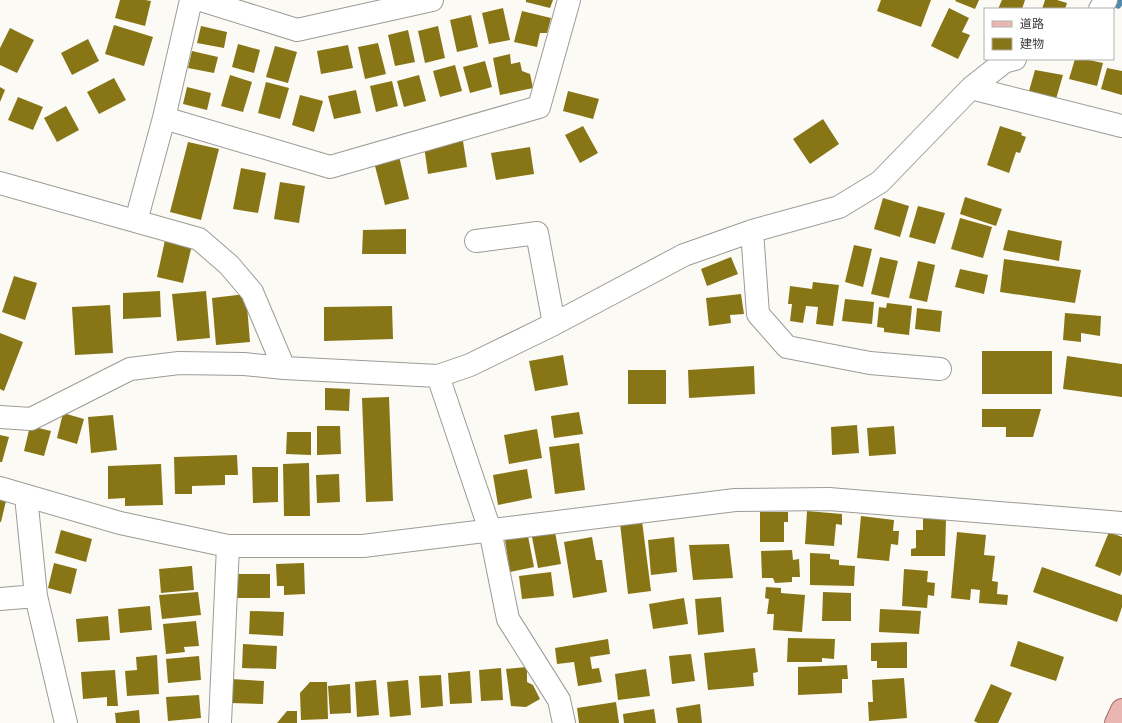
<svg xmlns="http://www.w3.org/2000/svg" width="1122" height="723" font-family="Commissioner,'Noto Sans JP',sans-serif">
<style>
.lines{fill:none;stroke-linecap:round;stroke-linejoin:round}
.stream{stroke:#5089ac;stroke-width:7}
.building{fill:#887515}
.minor-casing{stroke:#9c9b96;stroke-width:24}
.major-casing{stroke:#a36c66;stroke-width:24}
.minor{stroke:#fff;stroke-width:22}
.major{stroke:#e9b6b2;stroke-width:22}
</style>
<rect width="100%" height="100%" fill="#fbfaf5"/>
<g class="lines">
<path class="stream" d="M1118 5 1122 0"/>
</g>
<path class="building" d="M120 0H145L151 1 145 26 115 18Z
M526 0H553L550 8 526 2Z
M881 0H931L921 27 877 11Z
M956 0H979L975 9 955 1Z
M1002 0H1025L1022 9H998Z
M1045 0H1057L1067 3 1065 9H1042Z
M503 8 510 40 489 44 482 13Z
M949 8 969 18 962 32 970 35 958 59 931 46Z
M522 11 551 18 547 33H540L537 47 514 42Z
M471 15 478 47 457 52 450 20Z
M114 25 153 37 144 66 105 54Z
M201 26 227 32 224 48 197 43Z
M438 26 445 58 425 63 418 31Z
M10 28 34 40 17 73 0 65V48Z
M408 30 415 62 395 66 388 35Z
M88 39 99 61 72 75 61 53Z
M378 43 386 74 365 79 358 47Z
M238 44 260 50 254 73 232 67Z
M348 45 353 68 321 74 317 51Z
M275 46 297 52 288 83 266 77Z
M192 51 218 57 214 73 188 68Z
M510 54 511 64 520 62 522 71 530 74 533 88 500 95 493 58Z
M1075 59H1084L1103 63 1097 86 1069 79Z
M485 61 492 87 470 93 463 67Z
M455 65 462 91 440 97 433 71Z
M1107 68 1122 71V95L1101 89Z
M1035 70 1063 75 1056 99 1029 91Z
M230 75 252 82 243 112 221 106Z
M419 75 426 101 404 107 397 81Z
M114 78 126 100 99 114 87 92Z
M392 81 398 106 376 112 370 86Z
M266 82 289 88 280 119 258 113Z
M0 87 5 90 0 102Z
M187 87 211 93 207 110 183 104Z
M356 90 361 113 334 119 328 96Z
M568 91 599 99 593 119 563 111Z
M300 95 323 101 314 132 292 125Z
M18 97 43 107 33 130 8 120Z
M66 106 79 130 57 142 44 118Z
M823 119 839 144 810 164 793 139Z
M583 126 598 153 580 163 565 135Z
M1000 126 1022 133 1021 135 1026 137 1020 153 1016 152 1009 173 987 165Z
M463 141 467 167 428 174 424 146Z
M188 142 219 149 201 220 170 212Z
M530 147 534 174 496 180 491 153Z
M399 156 409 199 385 205 374 162Z
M241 168 266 173 258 213 233 209Z
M280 182 305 186 299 223 274 219Z
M965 197 1002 209 996 226 960 214Z
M883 198 909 206 900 237 874 229Z
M918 206 945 213 935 244 909 237Z
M960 218 992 227 983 258 951 249Z
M406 229V254H362L363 230Z
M1008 230 1062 241 1059 261 1003 250Z
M165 240 192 245 183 283 157 277Z
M854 245 872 249 863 287 845 282Z
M731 257 738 274 707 286 701 269Z
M880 257 898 261 889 298 871 294Z
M1004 259 1081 270 1075 303 1000 292Z
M918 261 935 265 927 302 909 298Z
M960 269 988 275 984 294 955 287Z
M14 276 37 283 25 320 2 312Z
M813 282 839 285 833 326 816 324 818 307 806 306 803 323 790 321 792 304H788L790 286 812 289Z
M160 291 161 317 123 319V293Z
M206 291 210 338 177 341 172 294Z
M246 294 250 342 216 345 212 298Z
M741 294 744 314 730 315 731 323 709 326 706 298Z
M845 299 874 302 872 324 842 321Z
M887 303 912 306 909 335 884 332V328L877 327 879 307 886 308Z
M110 305 113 353 75 355 72 307Z
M392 306 393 339 324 341V307Z
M917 308 942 311 940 332 915 329Z
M1065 313 1101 316 1100 336 1081 333V342L1063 340Z
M0 333 23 342 4 391 0 389Z
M982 351H1052V394H982Z
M563 355 568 385 535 391 529 361Z
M1067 356 1122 364V397L1063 389Z
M754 366 755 394 689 398 688 370Z
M628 370H666V404H628Z
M325 388 350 389 349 411 325 410Z
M389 397 393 501 366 502 362 398Z
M982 409H1041L1033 437H1006V427H982Z
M579 412 583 434 554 438 551 416Z
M63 413 84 419 77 444 57 438Z
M113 415 117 450 91 453 88 417Z
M857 425 859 453 832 455 831 427Z
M30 426 51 431 44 456 24 451Z
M317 426H340L341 454 317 455Z
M894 426 896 454 869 456 867 428Z
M537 429 542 458 509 464 504 435Z
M287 432H311V455L286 454Z
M0 435 9 437 2 462H0Z
M579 443 585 490 555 494 549 447Z
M237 455 238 475H225V485L192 486V494H175L174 457Z
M309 463 310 516H284L283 464Z
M161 464 163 505 125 506V498L108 499V466Z
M252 467H278V502L253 503Z
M527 469 532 498 498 505 493 475Z
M339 474 340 502 317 503 316 475Z
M0 499 6 501 1 522H0Z
M807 511 842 514V525L836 524 834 546 805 544Z
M760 512H788V522H784V542H760Z
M861 516 894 520 893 531H899L898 545 891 544 889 561 857 558Z
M923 519H946L945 556H911V549L916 548V530H923Z
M642 521 651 591 628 594 620 523Z
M61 530 92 539 86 562 55 553Z
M555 532 561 564 538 568 532 537Z
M957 532 986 535 984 555 995 556 992 581 998 582 997 594 1008 595 1007 605 979 603 980 590 971 589 970 600 951 598Z
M1109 532 1122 537V571L1120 576 1095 566Z
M528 536 534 567 510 572 505 540Z
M592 537 596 560H602L607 592 573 598 564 542Z
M674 537 677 572 651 575 648 540Z
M729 544 733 578 693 580 689 545Z
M792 550 793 560 799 559 800 577H792V582L775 583 773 578H762L761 551Z
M810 553 830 554V559L839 560V565L855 566 854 586 810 585Z
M54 563 77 569 71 594 48 588Z
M304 563 305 594 284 595V586H277L276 564Z
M192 566 194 590 161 593 159 569Z
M1042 567 1122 595V607L1117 622 1033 592Z
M904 569 928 571 927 582 935 583 934 596 928 595 927 608 902 606Z
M551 572 554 596 522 599 519 576Z
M236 574H270V598H236Z
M766 587 781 588V593L805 595 802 632 773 630 774 614H767L769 599 765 598Z
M198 592 201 615 162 619 159 595Z
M823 592 851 593V621H822Z
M721 597 724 632 698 635 695 599Z
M684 598 688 624 653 629 649 604Z
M150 606 152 630 120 633 118 609Z
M880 609 921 611 919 634 879 632Z
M250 611 284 612 283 636 249 634Z
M108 616 110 640 78 642 76 619Z
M196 621 199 646 184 647 185 652 166 654 163 624Z
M788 638 835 639 834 659 822 658V662H787Z
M608 639 610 654 590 657 592 669 599 668 602 682 578 686 574 662 557 664 555 648Z
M1018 641 1064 657 1056 681 1010 666Z
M907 642V668H877V661H871V643Z
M243 644 277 646 276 669 242 668Z
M755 648 758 672 753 673 754 686 708 690 704 653Z
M691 654 695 681 672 684 669 656Z
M157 655 159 694 127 696 125 671 137 670 136 657Z
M199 656 201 680 168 683 166 659Z
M847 665 848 679H842V693L798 695V667Z
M527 667V682L533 685 540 699 526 707 511 706 506 669Z
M501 668 503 700 481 701 479 670Z
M646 669 650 696 618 700 615 674Z
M115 670 118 706H107V697L83 699 81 672Z
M470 671 472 703 450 704 448 673Z
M441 675 443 706 421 708 419 676Z
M904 678 907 718 869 721 868 702H873L872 680Z
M231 679 264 681 263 704 230 703Z
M376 680 379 715 357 717 355 682Z
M408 680 411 715 390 717 387 682Z
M310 682H327L328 719 301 720 300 693Z
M350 684 351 713 330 714 328 686Z
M991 684 1012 693 998 723H978L974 721Z
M199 695 201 718 168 721 166 697Z
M616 702 619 723H579L577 708Z
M700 704 702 723H678L676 708Z
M654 709 656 723H624L623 714Z
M139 710 140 723H116L115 713Z
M287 711H297V723H277Z"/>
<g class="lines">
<defs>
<path id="minor" d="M201 0 297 30 432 0
M1100 9 1106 0
M971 88 1122 126
M164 118 330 167 539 107 569 0
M0 183 199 239 229 265 252 292 284 368
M136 221 164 118 191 0
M752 231 758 314 787 347 870 363 940 369
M476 241 537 233 554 324
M438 376 490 530 508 619 559 700 564 723
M0 417 31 419 130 369 179 363 244 364 284 368 438 376 470 365 554 324 684 255 752 231 839 207 880 182 971 88 1004 62 1015 59
M0 488 120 523 228 546H363L735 500 829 499 1122 523
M26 496 36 596 66 723
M0 599 36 596
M220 723 228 546"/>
<path id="major" d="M1116 723 1122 710"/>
</defs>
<use href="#minor" class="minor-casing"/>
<use href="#major" class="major-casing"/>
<use href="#minor" class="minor"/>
<use href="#major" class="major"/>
</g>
<rect x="984" y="8" width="130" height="52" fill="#ffffff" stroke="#b1b1b0"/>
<rect x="992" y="21" width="20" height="6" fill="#e9b6b2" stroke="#b1b1b0"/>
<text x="1020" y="28" font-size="12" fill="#3c3b39">道路</text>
<rect x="992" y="38" width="20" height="12" fill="#887515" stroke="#b1b1b0"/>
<text x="1020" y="48" font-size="12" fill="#3c3b39">建物</text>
</svg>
